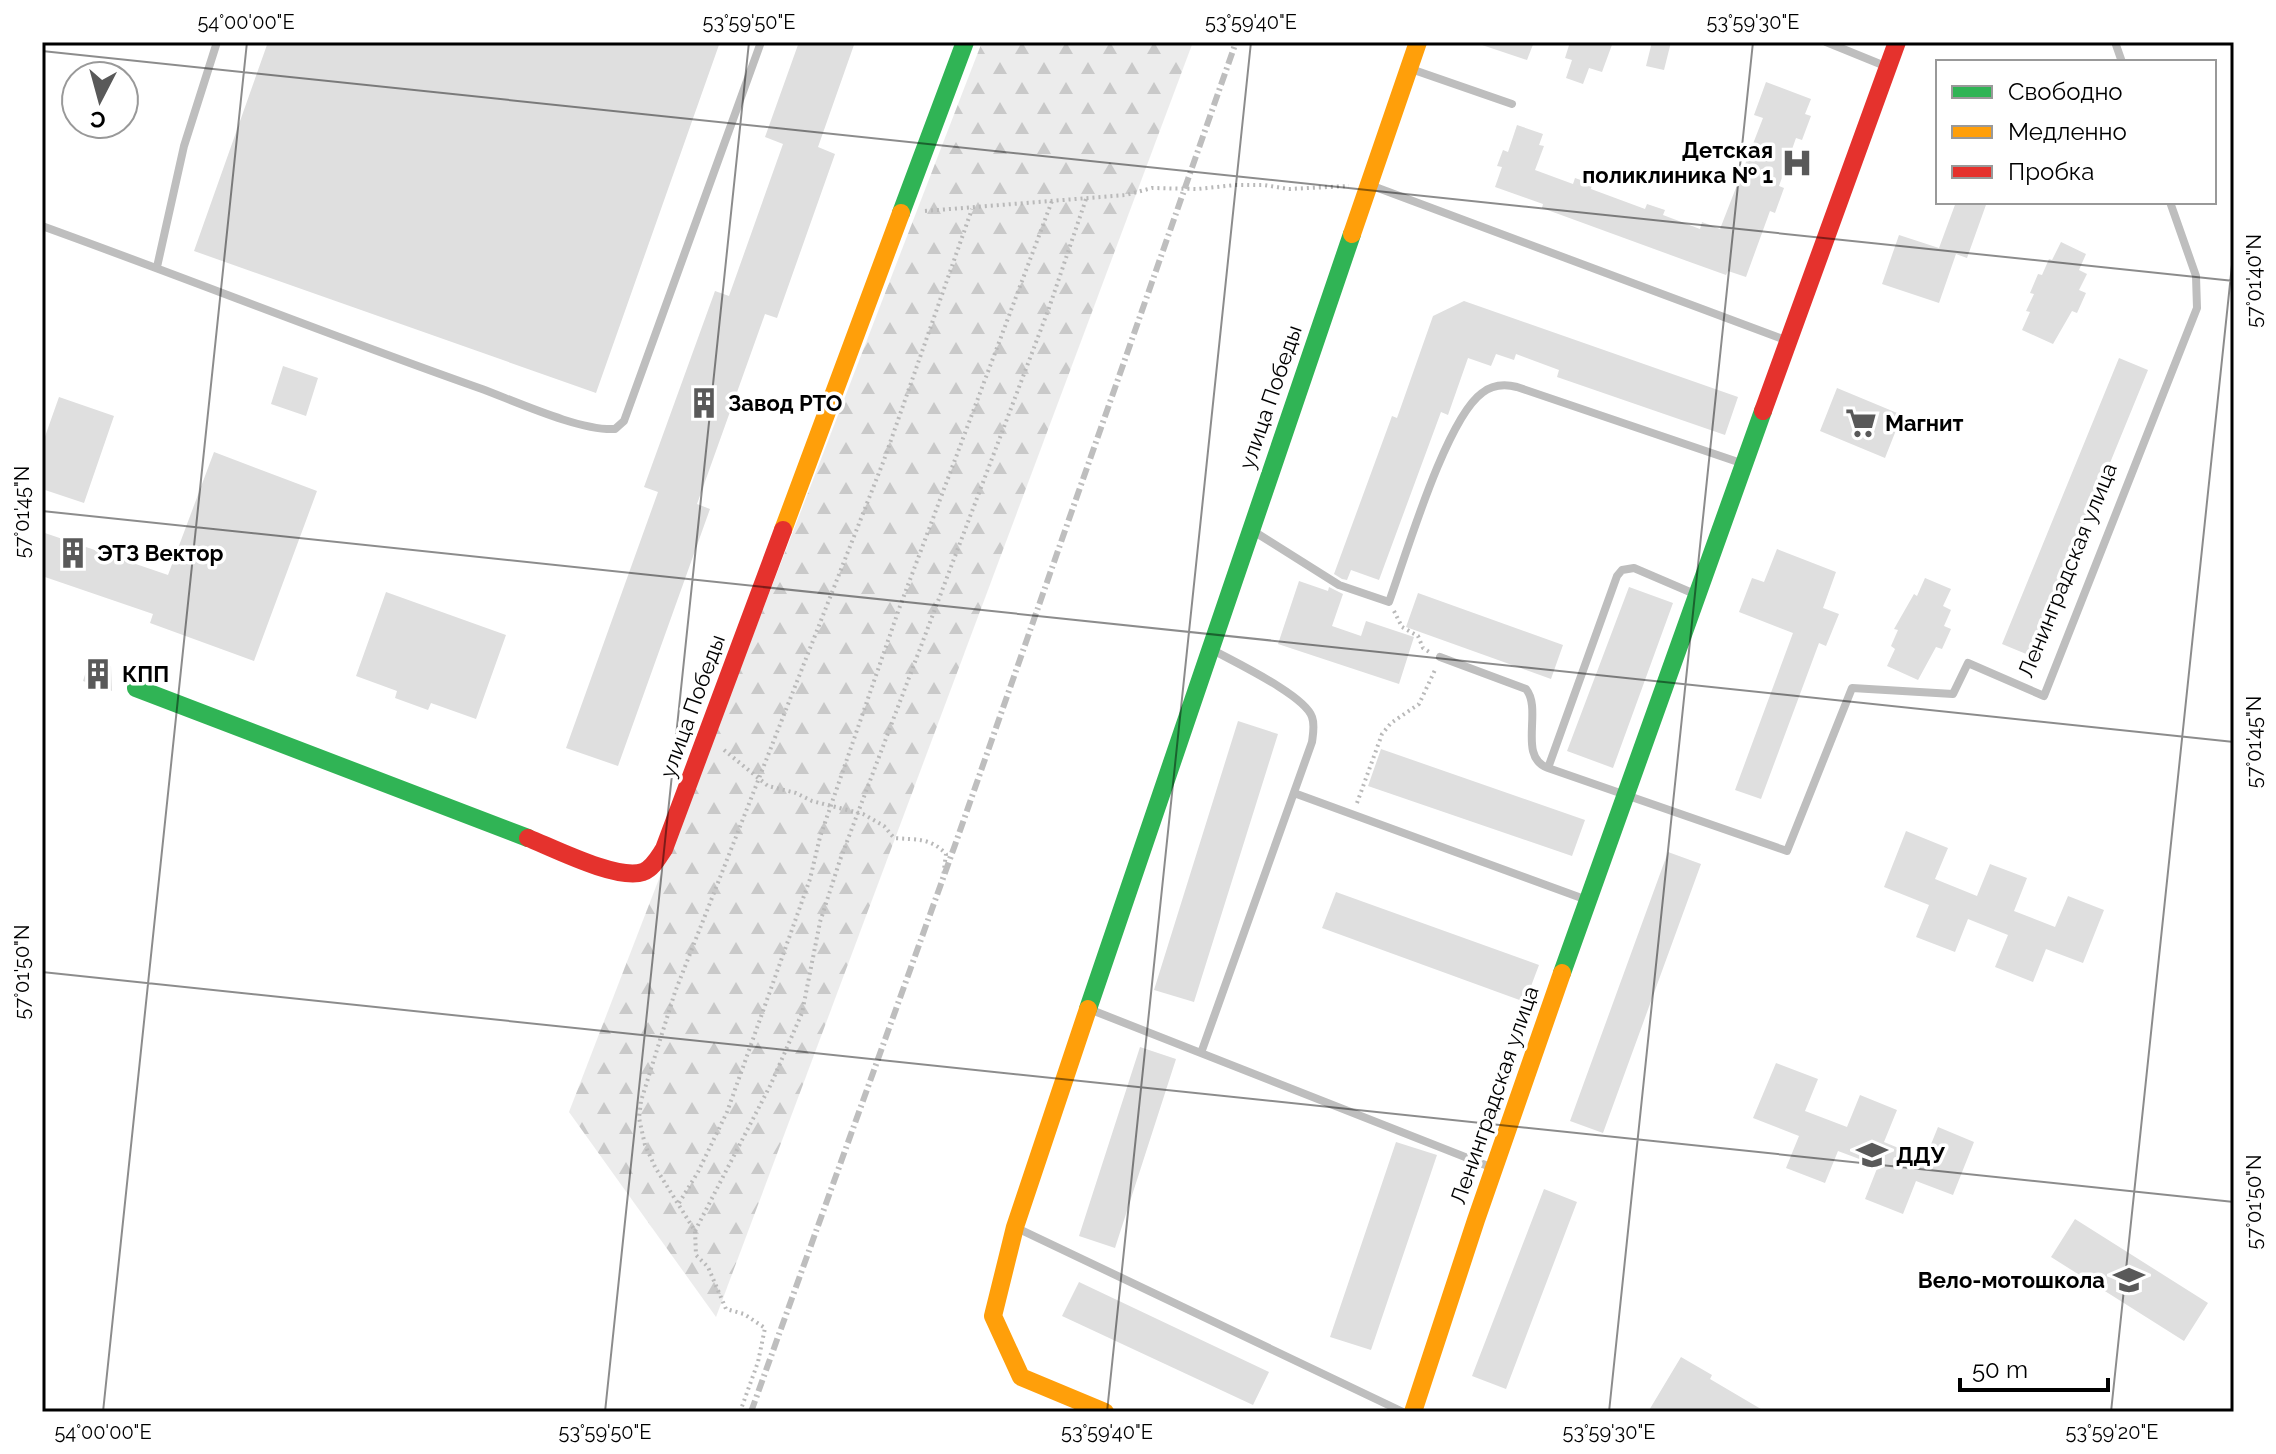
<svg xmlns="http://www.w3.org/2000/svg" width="2276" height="1454" font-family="Raleway,sans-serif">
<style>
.forest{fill:url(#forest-firs)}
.building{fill:#dfdfdf}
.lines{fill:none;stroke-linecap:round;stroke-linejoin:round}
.path{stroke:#b9b9b9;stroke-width:4;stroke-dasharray:2 4;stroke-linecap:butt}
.lane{stroke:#bebebe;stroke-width:8}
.fast{stroke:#30b455;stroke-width:18}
.slow{stroke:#ff9f0a;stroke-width:18}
.jam{stroke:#e5322d;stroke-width:18}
.rail{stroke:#bebebe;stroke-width:6;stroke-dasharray:12 4 2 4;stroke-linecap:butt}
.ticks{fill:none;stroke:#000;stroke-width:2;stroke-opacity:0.45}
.labels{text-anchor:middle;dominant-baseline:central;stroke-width:7;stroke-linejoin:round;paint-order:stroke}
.poi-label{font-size:22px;font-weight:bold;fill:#000;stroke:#fff;text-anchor:start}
.street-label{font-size:22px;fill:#000;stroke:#fff}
.neatline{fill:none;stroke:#000;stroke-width:3}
.ticks-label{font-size:20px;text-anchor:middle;fill:#000}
</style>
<defs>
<pattern id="forest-firs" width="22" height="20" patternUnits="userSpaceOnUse" patternTransform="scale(2)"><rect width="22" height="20" fill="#ececec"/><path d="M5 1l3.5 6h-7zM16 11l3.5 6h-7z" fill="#c9c9c9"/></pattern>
</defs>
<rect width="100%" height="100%" fill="#fff"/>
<path class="forest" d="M982 42H1193L716 1317 569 1112Z"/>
<path class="building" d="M268 42H720L596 393 194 251Z
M799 42H855L818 147 835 154 777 318 765 314 697 504 710 509 618 766 566 748 658 492 644 487 715 291 729 296 783 144 765 137Z
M1482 42H1534L1527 60 1482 45Z
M1570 42H1613L1602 72 1589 68 1583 84 1566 78 1572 60 1565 58Z
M1652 42H1671L1664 70 1646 66Z
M1766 82 1811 99 1805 114 1811 116 1802 140 1796 138 1779 186 1784 188 1775 213 1770 211 1746 277 1728 271 1726 275 1687 261 1542 208 1543 204 1495 187 1502 167 1497 166 1503 150 1508 152 1517 125 1543 134 1539 145 1544 146 1535 170 1573 184 1575 178 1592 184 1591 189 1645 209 1647 204 1665 210 1663 215 1700 229 1702 222 1720 229 1763 118 1754 115Z
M1956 202H1987L1967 258 1956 254 1939 303 1882 284 1899 235 1939 248Z
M2061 242 2086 254 2079 270 2087 274 2079 290 2086 293 2077 313 2072 311 2053 344 2022 330 2030 312 2026 311 2034 294 2030 293 2038 274 2042 275 2049 259 2052 260Z
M1464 301 1738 397 1725 435 1557 377 1559 370 1516 354 1514 360 1496 354 1491 366 1468 358 1448 415 1441 412 1379 580 1351 570 1347 580 1342 579 1334 574 1392 416 1397 418 1433 316Z
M2119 358 2148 370 2031 656 2002 644Z
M283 366 318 378 306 416 271 404Z
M1837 388 1902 415 1885 458 1820 431Z
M59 397 114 416 84 503 42 489V445Z
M214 452 317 491 254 661 150 623 153 614 42 576V532L168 575Z
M1777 549 1836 572 1823 608 1839 614 1826 646 1819 643 1761 799 1735 790 1793 633 1739 612 1752 578 1764 582Z
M1925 578 1951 589 1943 606 1951 610 1944 626 1951 629 1942 649 1936 647 1918 680 1887 666 1895 649 1891 646 1898 630 1894 629 1914 594 1917 596Z
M1299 581 1328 591 1329 587 1343 594 1332 626 1361 636 1366 621 1414 637 1399 684 1278 644Z
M1629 587 1673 603 1613 768 1567 751Z
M386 592 506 635 476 719 431 703 428 710 395 698 397 691 356 676Z
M1418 593 1563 645 1551 679 1406 627Z
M90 659 111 666 112 691 83 681Z
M1238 721 1278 734 1194 1002 1154 990Z
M1381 749 1585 820 1572 856 1368 786Z
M1906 831 1948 848 1935 879 1977 896 1990 864 2027 878 2014 911 2055 927 2068 896 2104 910 2083 963 2046 949 2033 982 1995 967 2008 935 1968 919 1955 952 1916 937 1929 905 1884 887Z
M1668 852 1701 864 1603 1133 1570 1121Z
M1336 892 1539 965 1525 1002 1322 928Z
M1140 1047 1176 1059 1115 1248 1079 1236Z
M1776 1063 1818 1079 1805 1111 1847 1127 1860 1095 1897 1110 1884 1142 1925 1159 1938 1127 1974 1142 1953 1195 1916 1181 1903 1214 1865 1199 1878 1166 1838 1151 1825 1183 1786 1168 1799 1136 1753 1118Z
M1396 1142 1437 1155 1371 1350 1330 1337Z
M1544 1189 1577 1202 1506 1389 1472 1376Z
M2075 1219 2208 1303 2184 1341 2051 1257Z
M1079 1282 1269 1372 1253 1405 1062 1316Z
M1681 1357 1712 1375 1710 1379 1766 1412H1648Z"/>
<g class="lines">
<path class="path" d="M925 211 1126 195 1152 188 1198 189 1235 185H1264L1289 189 1349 186
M1394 611 1402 627 1418 636 1423 648 1431 653
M724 750 768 786 796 793 812 801 863 814 884 826 894 838C915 840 930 837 946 854L943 877
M1357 803 1382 734 1391 723 1419 704 1435 670
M679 1203 698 1172 727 1112 810 879 820 837 899 609 1052 201
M695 1231 771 1084 802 1013 820 922 840 860 1049 308 1086 199
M740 1412 758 1362 765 1328 744 1314 726 1309 708 1267 696 1255 695 1231 655 1167 645 1145 639 1118 641 1101 675 992 884 460 972 209"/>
<path class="lane" d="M1826 42 1885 66
M2115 42 2122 62
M1411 69 1512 104
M1370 185 1788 341
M42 226C189 279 334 337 482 389 517 402 580 431 615 429L624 421 761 42
M157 267 184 146 217 42
M1250 529 1339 585 1389 602C1406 555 1446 419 1482 393 1492 385 1505 384 1517 387L1741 463
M1697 595 1634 568 1622 570 1617 576 1548 768 1787 851 1852 688 1953 694 1968 663 2044 696 2197 308 2196 276 2170 202
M1440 657 1526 689C1543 710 1517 757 1548 768
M1294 793 1587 900
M1089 1009 1493 1168
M1201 1053 1312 742C1313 734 1315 725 1312 717 1305 695 1232 661 1211 649
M1017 1228 1403 1412"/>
<path class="fast" d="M901 213 965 42
M136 688 528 838
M1562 973 1763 411
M1088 1009 1352 234"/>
<path class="slow" d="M1352 234 1418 42
M783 530 901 213
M1088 1009 1015 1227 993 1316 1021 1377 1105 1412
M1413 1412 1476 1220 1562 973"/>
<path class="jam" d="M1763 411 1897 42
M528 838C553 848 618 881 643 872 653 868 658 858 664 849L783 530"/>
<path class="rail" d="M751 1412 955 845 1236 42"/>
</g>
<path class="ticks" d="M42 51 2234 281M42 511 2234 742M42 972 2234 1202M103 1412 247 42M605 1412 749 42M1107 1412 1251 42M1609 1412 1753 42M2111 1412 2234 246"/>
<defs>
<symbol id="hospital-bare" viewBox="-9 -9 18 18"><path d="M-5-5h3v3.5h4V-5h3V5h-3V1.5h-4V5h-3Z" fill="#595959" stroke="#fff" stroke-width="2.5" paint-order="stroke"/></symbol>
<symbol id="building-bare" viewBox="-9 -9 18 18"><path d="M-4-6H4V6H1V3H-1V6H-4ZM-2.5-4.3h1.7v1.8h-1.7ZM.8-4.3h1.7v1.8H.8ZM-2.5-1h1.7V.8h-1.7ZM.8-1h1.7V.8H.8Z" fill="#595959" stroke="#fff" stroke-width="2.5" paint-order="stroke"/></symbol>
<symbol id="supermarket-bare" viewBox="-9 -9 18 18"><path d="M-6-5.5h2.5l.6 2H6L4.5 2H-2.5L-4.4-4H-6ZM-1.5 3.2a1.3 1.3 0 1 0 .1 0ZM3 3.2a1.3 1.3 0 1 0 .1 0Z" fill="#595959" stroke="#fff" stroke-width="2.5" paint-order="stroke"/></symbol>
<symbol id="school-bare" viewBox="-9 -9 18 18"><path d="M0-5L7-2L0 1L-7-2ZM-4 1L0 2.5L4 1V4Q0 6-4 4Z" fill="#595959" stroke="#fff" stroke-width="2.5" paint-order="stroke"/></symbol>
</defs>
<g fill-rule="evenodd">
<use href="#hospital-bare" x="1775" y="141" width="44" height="44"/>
<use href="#building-bare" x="682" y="381" width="44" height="44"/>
<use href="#supermarket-bare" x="1839" y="401" width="44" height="44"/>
<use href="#building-bare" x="51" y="531" width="44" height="44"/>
<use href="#building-bare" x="76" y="652" width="44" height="44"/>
<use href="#school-bare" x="1850" y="1133" width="44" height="44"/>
<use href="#school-bare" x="2107" y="1258" width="44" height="44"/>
</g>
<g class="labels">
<g class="poi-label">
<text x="1773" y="150" text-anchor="end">Детская<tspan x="1773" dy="25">поликлиника № 1</tspan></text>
<text x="728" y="403">Завод РТО</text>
<text x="1885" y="423">Магнит</text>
<text x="97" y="553">ЭТЗ Вектор</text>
<text x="122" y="674">КПП</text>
<text x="1896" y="1155">ДДУ</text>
<text x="2105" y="1280" text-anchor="end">Вело-мотошкола</text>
</g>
<g class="street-label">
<text transform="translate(1270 397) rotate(-71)">улица Победы</text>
<text transform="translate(2067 570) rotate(-68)">Ленинградская улица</text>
<text transform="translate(692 706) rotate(-70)">улица Победы</text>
<text transform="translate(1494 1095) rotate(-71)">Ленинградская улица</text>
</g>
</g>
<rect width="2276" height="1454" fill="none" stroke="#ffffff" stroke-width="88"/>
<rect x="1936" y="60" width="280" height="144" fill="#ffffff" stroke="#999999" stroke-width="2"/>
<rect x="1952" y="86" width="40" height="12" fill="#30b455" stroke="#999999" stroke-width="2"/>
<text x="2008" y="100" font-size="24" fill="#000000">Свободно</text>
<rect x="1952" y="126" width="40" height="12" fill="#ff9f0a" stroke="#999999" stroke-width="2"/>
<text x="2008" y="140" font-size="24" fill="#000000">Медленно</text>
<rect x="1952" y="166" width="40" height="12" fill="#e5322d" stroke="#999999" stroke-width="2"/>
<text x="2008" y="180" font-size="24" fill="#000000">Пробка</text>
<g transform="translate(100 100) rotate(186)"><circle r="38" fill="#ffffff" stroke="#999999" stroke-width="2"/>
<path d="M0-6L14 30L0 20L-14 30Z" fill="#595959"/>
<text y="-12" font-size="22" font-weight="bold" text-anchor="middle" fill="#000000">С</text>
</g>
<path d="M1960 1378v12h148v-12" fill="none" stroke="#000000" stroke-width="4"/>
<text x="1972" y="1378" font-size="24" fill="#000000" stroke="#ffffff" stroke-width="6" paint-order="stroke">50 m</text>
<rect x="44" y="44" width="2188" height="1366" class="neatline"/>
<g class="ticks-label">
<text x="246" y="29">54°00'00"E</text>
<text x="749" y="29">53°59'50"E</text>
<text x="1251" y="29">53°59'40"E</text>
<text x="1753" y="29">53°59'30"E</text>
<text transform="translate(2254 281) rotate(-90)" y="7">57°01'40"N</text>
<text transform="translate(22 512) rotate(-90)" y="7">57°01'45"N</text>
<text transform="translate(2254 742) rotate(-90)" y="7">57°01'45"N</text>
<text transform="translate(22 972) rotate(-90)" y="7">57°01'50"N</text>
<text transform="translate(2254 1202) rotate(-90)" y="7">57°01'50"N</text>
<text x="103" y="1439">54°00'00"E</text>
<text x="605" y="1439">53°59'50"E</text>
<text x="1107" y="1439">53°59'40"E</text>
<text x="1609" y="1439">53°59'30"E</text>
<text x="2112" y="1439">53°59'20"E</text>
</g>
</svg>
